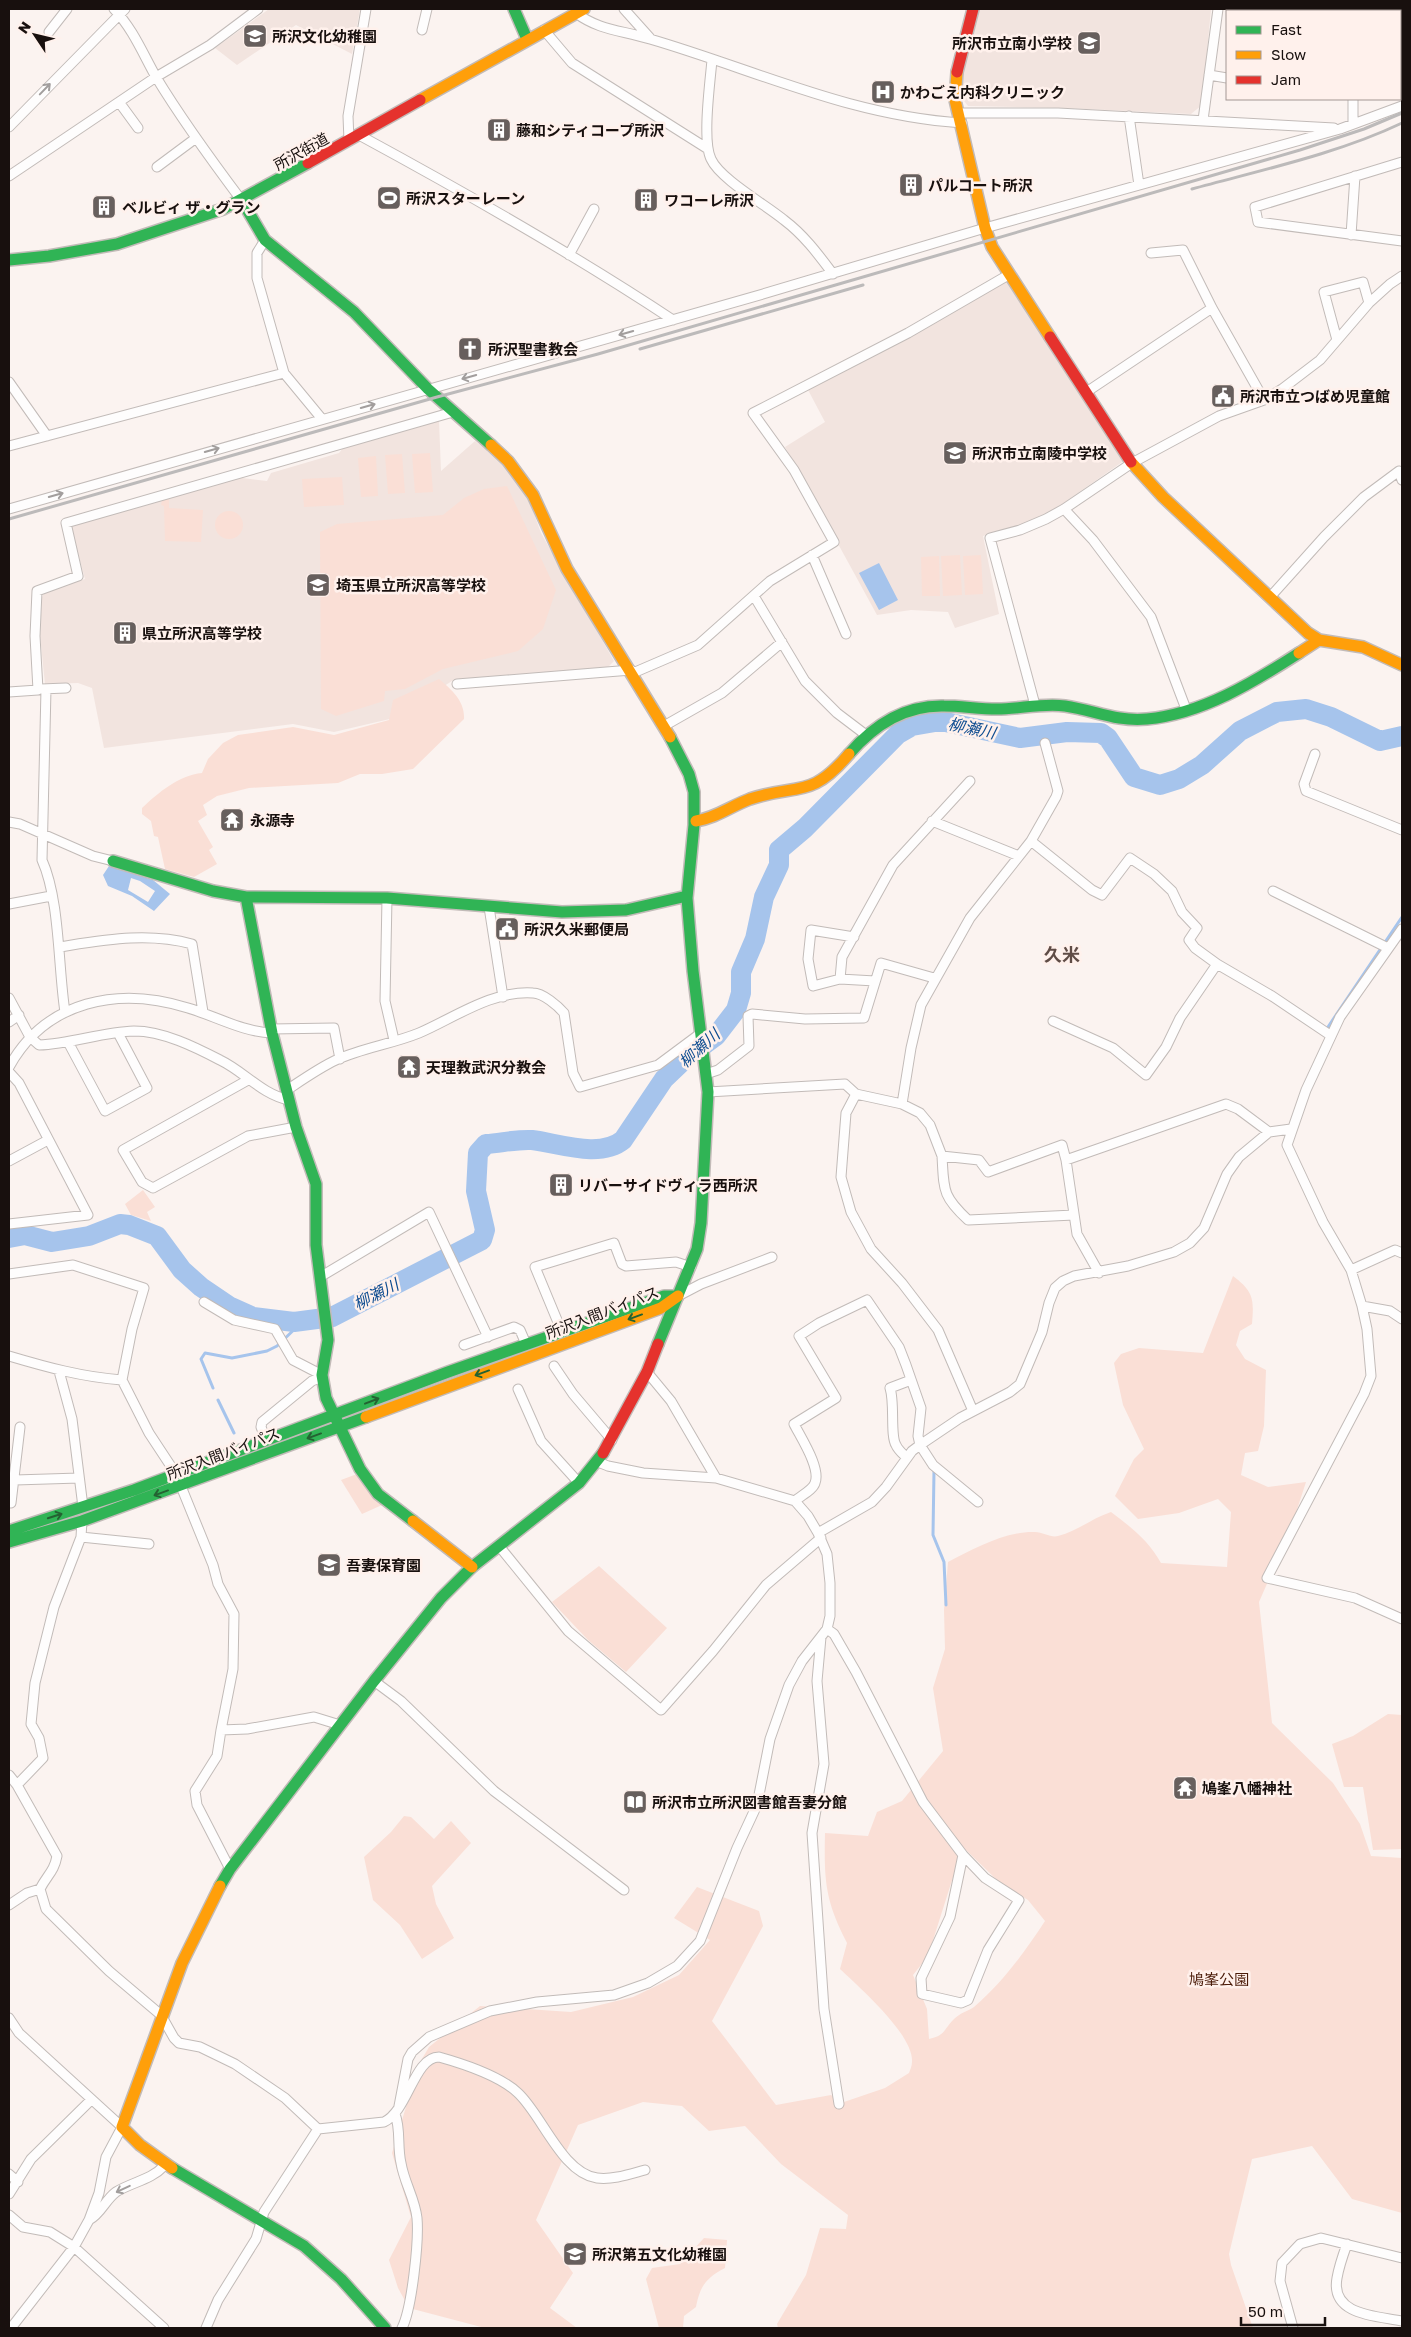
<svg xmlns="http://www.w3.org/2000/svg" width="1411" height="2337" font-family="'Golos Text','Noto Sans JP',sans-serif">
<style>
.built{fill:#f2e4df}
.green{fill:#fadfd6;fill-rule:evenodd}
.water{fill:#a6c4ec;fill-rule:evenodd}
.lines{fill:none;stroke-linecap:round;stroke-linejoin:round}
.stream{stroke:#a6c4ec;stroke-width:3}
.river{stroke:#a6c4ec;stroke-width:20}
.street-casing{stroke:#c2bbb8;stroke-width:11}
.fast-casing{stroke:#c2bbb8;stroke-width:14}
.slow-casing{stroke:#c2bbb8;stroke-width:14}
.jam-casing{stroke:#c2bbb8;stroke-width:14}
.street{stroke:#fefdfd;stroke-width:9}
.fast{stroke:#30b455;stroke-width:11}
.slow{stroke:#ff9f0a;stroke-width:11}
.jam{stroke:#e5322d;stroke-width:11}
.rail{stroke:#bcbaba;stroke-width:3}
.oneway{stroke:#a29e9d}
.oneway2{stroke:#246232}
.labels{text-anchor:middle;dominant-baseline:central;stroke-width:5;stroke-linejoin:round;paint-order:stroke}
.poi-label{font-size:15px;font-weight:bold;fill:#18100e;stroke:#fff1ec;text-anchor:start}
.street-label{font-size:15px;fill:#18100e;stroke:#fff1ec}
.park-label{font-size:15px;fill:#4c1d0a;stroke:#fff1ec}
.water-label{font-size:16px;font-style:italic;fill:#0e4c90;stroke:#fff1ec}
.quarter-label{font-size:18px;font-weight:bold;fill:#5f4c46;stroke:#fff1ec}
</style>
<rect width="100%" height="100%" fill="#fbf3f0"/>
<path class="built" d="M269 9H360L352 54 296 25 237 65 215 48Z
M978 9H1211L1202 105 1191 114 1065 108 968 106 960 96 964 69 978 17Z
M1007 279 1125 460 1061 505 1029 523 983 536 999 614 955 628 948 612 911 610 877 615 785 447 825 422 807 388Z
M439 421 441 471 475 441 502 462 528 497 541 533 614 661 608 667 452 681 394 718 334 732 293 724 104 748 92 688 78 683 45 684 40 635 42 597 45 592 85 579 71 528 73 524 235 477 267 481 271 473 339 453 343 448Z"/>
<path class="green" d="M430 453 433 492 415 493 412 454Z
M402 454 405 493 388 494 385 455Z
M376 456 378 496 361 497 358 458Z
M342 477 344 505 304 507 302 479Z
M507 486 556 590 543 629 518 651 443 669 405 689 385 691 384 701 336 716 321 709 320 532 337 524 443 515 464 498 484 489Z
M169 498V508L203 510 201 542 165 541 164 506 161 505 162 500Z
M215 525a14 14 0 1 1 28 0a14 14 0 1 1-28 0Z
M960 555 962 595 943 596 941 556Z
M981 555 983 594 965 595 963 556Z
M939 556 940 596H922L921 557Z
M439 679C452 690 465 701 464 719L413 769 382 774H360L338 783 249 788 217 796 203 805 207 815 198 821 213 847 209 850 217 864 194 877 165 869 158 837 154 836 151 821 142 814V808C158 793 179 775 202 773L208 759 223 743 238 735 293 727 334 735 389 720 393 700Z
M143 1190 155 1207 147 1212 151 1221 131 1215 125 1204Z
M1233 1276C1254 1292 1254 1299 1252 1324L1240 1331 1236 1345 1245 1359 1266 1370 1264 1426 1258 1451 1245 1453 1241 1475 1268 1487 1306 1482 1290 1531 1259 1602 1272 1723 1333 1783 1360 1824 1371 1856 1402 1858V2213L1352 2199 1312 2146 1252 2159 1229 2254 1231 2265 1253 2328H778L777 2324 806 2275 820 2228 846 2229 848 2215 781 2164 745 2126 709 2131 682 2106 643 2102 578 2125 536 2220 573 2273 550 2308 577 2328H485L409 2308 398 2288 389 2260 411 2217 392 2153 419 2064 429 2047 480 2006 571 2012 633 1997 679 1975 710 1940 674 1918 697 1887 759 1911 763 1926 712 2021 776 2105 831 2095 841 2103 885 2088 909 2073C910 2070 912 2066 912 2062 914 2035 859 1987 840 1969L847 1943C825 1900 824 1881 825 1833L868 1836 877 1812 902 1801 943 1751 933 1688 945 1649 944 1610 948 1562C974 1549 1005 1531 1035 1532 1043 1532 1051 1538 1058 1536 1078 1531 1092 1518 1111 1512 1131 1527 1149 1541 1161 1563L1227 1567 1231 1512 1218 1499 1179 1513 1138 1519 1115 1496 1134 1459 1144 1449 1123 1405 1114 1363 1121 1354 1139 1348 1203 1353ZM966 1850 1000 1883 1028 1900 1045 1921C1024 1953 1003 1982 974 2007 968 2011 960 2013 954 2019 943 2030 946 2035 929 2039L927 2009 913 1975 928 1956 960 1855Z
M357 1474 382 1505 362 1514 341 1480Z
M599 1566 667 1628 626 1672 588 1640 552 1602Z
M1388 1714 1402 1715V1849L1373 1850 1363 1787H1344L1332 1744 1353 1736Z
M404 1816 411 1817 434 1839 451 1821 471 1843 432 1886 436 1904 454 1938 422 1959 400 1925 373 1900 364 1857 391 1832Z
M704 2238 727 2240 725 2268C706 2278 700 2286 696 2307L684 2316 683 2328H659L646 2279 652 2268 680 2264Z"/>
<path class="water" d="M879 563 898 600 879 610 859 573Z
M109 866 153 880 170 894 154 911 132 896 108 886 103 875ZM131 878 140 881 155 891 148 902 128 890Z"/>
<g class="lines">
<path class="stream" d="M1328 1027 1402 917
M213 1388 201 1359 205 1353 232 1358 267 1351 277 1346 302 1322
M218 1400 234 1433
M932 1468 934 1471 933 1535 944 1562 946 1605"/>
<path class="river" d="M9 1238 25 1235 52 1242 89 1236 120 1224 129 1225 157 1236 182 1270 201 1287 229 1306 253 1317 294 1322 332 1317 482 1240 485 1230 476 1191 478 1153 486 1144C501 1143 518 1139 532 1140 558 1143 600 1159 623 1140L664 1079 686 1058 716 1036 736 1010 741 993V972L755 939 764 897 779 865V850L805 828 898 734 912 726 941 721 1020 738 1067 732 1101 733 1108 738 1134 777 1160 785 1179 779 1202 765 1240 731 1277 712 1306 709 1331 717 1380 741 1402 736"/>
<defs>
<path id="street" d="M114 9C133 29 143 54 156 77 182 120 212 161 242 201
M624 9 650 38
M1254 9 1258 11
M1296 9 1298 11
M1277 11 1279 9
M576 13C600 31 622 30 650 39 756 70 850 116 962 123
M422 30 427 9
M544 30 572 63 708 149
M49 32 67 9
M1400 54H1402
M712 60C710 83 702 141 711 159 720 179 766 205 784 220 804 235 818 254 833 274
M1209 75 1227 78
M1353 99V124
M119 102 138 128
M959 113H1058L1334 128
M1129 116 1139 185
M1203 120 1218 9
M9 127 125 9
M359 135C466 193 572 253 673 320
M349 141 348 116 366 9
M1402 162 1255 207 1258 222 1402 241
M157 167 196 138
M9 176 156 77 210 45 258 9
M1351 235 1355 176
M265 240 257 253V278L284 373 322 419
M1151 253 1183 250 1212 308 1264 400
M569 255 594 209
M1337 340 1324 292 1363 282 1369 303
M9 382 47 436
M1088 391 1212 308
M9 446 284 373
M9 509 763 294 985 228 1340 129 1402 106
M1064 509 1093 540 1151 617 1186 709
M812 555 846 634
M754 596 805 681 837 713 866 735
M1271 596 1324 537 1364 497 1399 471 1402 480
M633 673 698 645 770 581 834 542 794 470 753 413 908 333 1010 274
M457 684 631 670
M41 689 66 688
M46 689 42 860C60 900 58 967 65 1012
M9 692 38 690 35 636 37 591 78 576 66 523 453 412
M1035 705 990 538 1020 530 1046 519 1064 509 1132 463 1219 416 1264 400 1282 389 1320 360 1369 303 1390 284 1402 276
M664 726 722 693 782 642
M1315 754 1304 784 1306 791 1402 830
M932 821 1019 856
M9 822 20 824 93 856 113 861
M1031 841 1092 890 1102 895 1130 858 1154 874 1172 891 1182 912 1197 928 1189 940 1195 948 1217 964
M1273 891 1388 948
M387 898 385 1001 394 1040
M9 904 51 896
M489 907 503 997
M1402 929 1340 1017 1306 1090 1287 1145 1323 1222 1351 1270 1362 1306 1367 1329 1371 1376 1364 1394 1267 1578 1355 1598 1402 1619
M854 937 811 930 808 959 813 986 840 979 875 981
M59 947C105 940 147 932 192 944L203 1012
M840 979 842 957 893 865 970 781
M9 998 30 1037 39 1045C71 1044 102 1032 134 1031 163 1031 195 1047 220 1060 245 1072 261 1094 289 1100
M1053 1021 1113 1048 1146 1075 1166 1047 1180 1018 1217 964 1272 996 1330 1035
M9 1022 19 1015
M271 1029 334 1028 340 1059
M68 1042 105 1111 147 1088 118 1033
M9 1067C46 1000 119 986 188 1008 215 1016 243 1032 272 1033
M9 1072 19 1083 88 1215 9 1224
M706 1074 718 1070 749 1046 748 1016 752 1014 805 1019 864 1018 881 963 934 978
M248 1080 123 1150 142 1182 153 1188 248 1136 296 1127
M287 1090C302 1080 319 1068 336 1060 362 1048 392 1044 419 1033 454 1018 492 990 533 993 543 993 558 1006 564 1013L573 1073 580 1087 658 1065 701 1033
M708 1092 845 1084 856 1094 902 1104 920 1113 930 1125 942 1156 979 1160 988 1172 1062 1145 1066 1160 1226 1104 1238 1109 1269 1132
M856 1094 846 1113 841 1177 851 1212 871 1249 902 1283 938 1330 973 1411
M902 1104 911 1048 921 1005 970 918 1031 841 1056 797 1058 791 1045 743
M942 1156C944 1190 942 1196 968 1220L1074 1215
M1066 1160 1077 1234 1099 1273
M9 1161 48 1140
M1351 1270 1395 1250 1402 1253
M9 1274 73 1265 144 1288 132 1329 122 1380 149 1433 176 1474 213 1565 218 1584 234 1614 233 1669 221 1730
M320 1277 429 1212 488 1337
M678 1296 701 1284 772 1257
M204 1302 234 1320 275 1329 293 1360 322 1375
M1362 1306 1390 1311 1402 1319
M562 1332 535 1267 614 1243 622 1264 626 1266 676 1262 691 1267
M464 1345 514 1327 520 1330 526 1344
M9 1356C46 1367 82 1377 122 1380
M554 1366 573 1394 612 1440
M59 1371 72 1419 83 1507
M647 1372 671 1401 716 1478
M518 1389 541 1441 579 1483
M266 1440 261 1427 262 1422 312 1381 322 1377
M907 1458C903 1454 898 1450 896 1445 890 1436 895 1403 890 1388L911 1380
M15 1480 79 1478
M795 1501C800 1496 813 1490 815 1483 821 1468 801 1438 794 1424L836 1398 799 1336 819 1323 867 1300 899 1347 906 1365 921 1408 918 1436 920 1445 933 1465 978 1502
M11 1503 20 1427
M818 1533 872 1502 886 1487 912 1451 920 1445 960 1418 1010 1392 1020 1384 1042 1332 1049 1303 1055 1288 1063 1281 1074 1276 1128 1266 1174 1252 1190 1243 1204 1228 1227 1174 1239 1157 1269 1132 1291 1129
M81 1537 149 1544
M499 1546 568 1631 661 1710 713 1651 766 1585 821 1538
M827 1629 834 1634 856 1672 923 1802 963 1855 950 1917 921 1978 922 1994 961 2003 968 2000 988 1950 1019 1900 985 1878 963 1855
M821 1637 817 1681 824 1764 812 1833 824 2009 839 2104
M374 1681 401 1701 494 1791 624 1890
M9 1775 17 1785 57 1856C54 1872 47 1875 40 1889L46 1909 109 1971 161 2015 174 2038 179 2043 200 2047 235 2064 285 2098 318 2129
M17 1785 43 1758 39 1738 31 1724 35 1683 54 1607 81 1537 82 1521
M230 1869 197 1805 195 1791 217 1756 221 1730 247 1729 314 1717 340 1725
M9 1905 27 1893 40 1889
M9 2018 19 2033 122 2127 106 2157 99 2193 89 2220 74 2247 11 2328
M399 2106 408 2059 412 2052 429 2037 490 2011 537 2002 614 1995 648 1983 677 1966 700 1941 737 1848 757 1805 770 1739 789 1685 802 1661 827 1629 830 1616V1583L827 1554 818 1533 808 1516 795 1501 716 1478 643 1473 608 1466 598 1462
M395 2114C401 2129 397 2147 401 2163 404 2182 415 2199 417 2218 419 2241 412 2308 402 2328
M318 2129 384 2122C408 2111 414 2057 439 2057 464 2064 499 2075 518 2093 542 2115 562 2173 597 2178 613 2180 630 2174 645 2170
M9 2174 18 2182
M9 2194 31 2159 91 2100
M9 2215 23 2227 50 2232 74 2247 164 2328
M89 2220C101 2214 105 2200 116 2192 132 2182 151 2180 164 2166
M1347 2244C1343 2255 1339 2266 1337 2278 1330 2316 1378 2316 1402 2321
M206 2328 218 2300 256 2239 264 2212 318 2129
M1293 2328 1280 2281 1282 2263 1300 2244 1321 2238 1402 2258"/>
<path id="fast" d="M514 9 527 39
M242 201 265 240 354 312 428 389 491 445
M9 260 49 256 117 244 223 209 308 163
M849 754C873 726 905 705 944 706 961 706 979 709 997 709 1020 709 1042 703 1065 706 1094 710 1116 722 1147 719 1202 714 1254 682 1299 653
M113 861 213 891 246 897 387 898 562 912 626 910 687 896
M246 897 272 1033 296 1127 316 1184V1245L328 1340 322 1375 326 1398 360 1469 378 1494 413 1521
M658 1344 697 1249 701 1223 708 1092 693 971 687 898 694 825V792L689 774 670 737
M9 1531 134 1490 448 1372 664 1296H675
M9 1542 82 1521 366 1417
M220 1886 230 1869 374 1681 441 1598 472 1567 579 1483 603 1453
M172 2168 304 2246 341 2279 385 2328"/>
<path id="slow" d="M957 72 955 100 985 228 992 247 1050 337
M420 100 584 9
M491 445 508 461 533 495 567 569 670 737
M1131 462 1163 497 1308 633 1319 640 1299 653
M1319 640 1363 647 1402 665
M696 821C716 818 731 806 750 799 798 783 810 800 849 754
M366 1417 661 1308 678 1296
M413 1521 472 1567
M172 2168 140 2145 122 2127 182 1963 220 1886"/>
<path id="jam" d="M957 72 973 9
M308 163 420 100
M1050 337 1131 462
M603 1453 647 1372 658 1344"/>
</defs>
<use href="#street" class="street-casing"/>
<use href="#fast" class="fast-casing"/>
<use href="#slow" class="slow-casing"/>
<use href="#jam" class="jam-casing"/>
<use href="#street" class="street"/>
<use href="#fast" class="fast"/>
<use href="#slow" class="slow"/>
<use href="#jam" class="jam"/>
<path class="rail" d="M1192 189C1261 170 1337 154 1402 123
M640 349 863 285
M9 519 437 397 598 354 1300 150 1364 129 1402 113"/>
</g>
<defs><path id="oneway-shaft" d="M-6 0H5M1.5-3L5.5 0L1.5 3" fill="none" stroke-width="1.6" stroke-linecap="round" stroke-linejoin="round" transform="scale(1.25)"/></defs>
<g class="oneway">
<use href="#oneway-shaft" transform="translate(45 89) rotate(-46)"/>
<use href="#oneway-shaft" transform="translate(626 333) rotate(164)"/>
<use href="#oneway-shaft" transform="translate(469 377) rotate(164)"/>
<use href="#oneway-shaft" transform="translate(368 406) rotate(-16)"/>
<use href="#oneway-shaft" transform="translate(212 450) rotate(-16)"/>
<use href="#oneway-shaft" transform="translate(56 495) rotate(-16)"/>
<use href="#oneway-shaft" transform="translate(123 2189) rotate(155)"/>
</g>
<g class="oneway2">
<use href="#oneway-shaft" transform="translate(635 1317) rotate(160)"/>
<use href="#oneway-shaft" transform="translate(482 1373) rotate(160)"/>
<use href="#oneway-shaft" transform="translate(372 1401) rotate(-21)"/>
<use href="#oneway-shaft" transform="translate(314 1436) rotate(160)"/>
<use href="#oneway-shaft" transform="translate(161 1493) rotate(160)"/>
<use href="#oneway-shaft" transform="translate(55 1516) rotate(-18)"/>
</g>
<defs>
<symbol id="school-square" viewBox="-11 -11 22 22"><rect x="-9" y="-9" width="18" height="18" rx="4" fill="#675f5d" stroke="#fff1ec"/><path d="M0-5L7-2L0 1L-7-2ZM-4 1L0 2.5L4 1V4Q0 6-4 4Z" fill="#fff"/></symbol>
<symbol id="hospital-square" viewBox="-11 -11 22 22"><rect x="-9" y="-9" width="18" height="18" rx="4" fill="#675f5d" stroke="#fff1ec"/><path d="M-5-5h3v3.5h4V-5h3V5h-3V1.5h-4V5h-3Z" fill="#fff"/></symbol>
<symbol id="building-square" viewBox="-11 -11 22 22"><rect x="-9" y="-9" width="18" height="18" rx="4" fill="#675f5d" stroke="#fff1ec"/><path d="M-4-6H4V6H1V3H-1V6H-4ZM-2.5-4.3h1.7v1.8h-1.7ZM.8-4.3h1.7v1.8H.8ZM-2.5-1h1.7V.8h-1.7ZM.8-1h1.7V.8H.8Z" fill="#fff"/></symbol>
<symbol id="stadium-square" viewBox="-11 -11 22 22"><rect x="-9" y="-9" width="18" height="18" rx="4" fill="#675f5d" stroke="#fff1ec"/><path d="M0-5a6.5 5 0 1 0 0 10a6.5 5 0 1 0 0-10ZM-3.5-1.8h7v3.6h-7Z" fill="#fff"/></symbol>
<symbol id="church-square" viewBox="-11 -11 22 22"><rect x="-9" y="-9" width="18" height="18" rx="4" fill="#675f5d" stroke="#fff1ec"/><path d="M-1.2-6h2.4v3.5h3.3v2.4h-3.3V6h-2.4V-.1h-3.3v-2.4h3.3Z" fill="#fff"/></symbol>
<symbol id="civic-square" viewBox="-11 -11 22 22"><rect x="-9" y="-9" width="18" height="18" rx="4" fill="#675f5d" stroke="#fff1ec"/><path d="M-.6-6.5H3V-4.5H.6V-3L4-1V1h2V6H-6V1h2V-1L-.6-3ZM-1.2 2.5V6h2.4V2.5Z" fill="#fff"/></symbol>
<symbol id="temple-square" viewBox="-11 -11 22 22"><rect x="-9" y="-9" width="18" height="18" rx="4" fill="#675f5d" stroke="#fff1ec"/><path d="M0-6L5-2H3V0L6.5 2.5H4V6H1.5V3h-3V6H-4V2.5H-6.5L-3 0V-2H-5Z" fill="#fff"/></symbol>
<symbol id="library-square" viewBox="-11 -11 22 22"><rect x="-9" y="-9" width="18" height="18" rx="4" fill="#675f5d" stroke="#fff1ec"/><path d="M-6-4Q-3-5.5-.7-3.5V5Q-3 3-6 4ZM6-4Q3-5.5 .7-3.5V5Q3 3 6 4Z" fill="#fff"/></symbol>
</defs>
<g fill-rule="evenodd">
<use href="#school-square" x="241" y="22" width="28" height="28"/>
<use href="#school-square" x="1075" y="29" width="28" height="28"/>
<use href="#hospital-square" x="869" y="78" width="28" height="28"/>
<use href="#building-square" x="485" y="116" width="28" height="28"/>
<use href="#building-square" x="897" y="171" width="28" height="28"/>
<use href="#stadium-square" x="375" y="184" width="28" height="28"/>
<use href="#building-square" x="632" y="186" width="28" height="28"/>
<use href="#building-square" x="90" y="193" width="28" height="28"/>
<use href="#church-square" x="456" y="335" width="28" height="28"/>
<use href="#civic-square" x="1209" y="382" width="28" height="28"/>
<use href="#school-square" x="941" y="439" width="28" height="28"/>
<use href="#school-square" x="304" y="571" width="28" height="28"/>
<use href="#building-square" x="111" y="619" width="28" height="28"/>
<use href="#temple-square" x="218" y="806" width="28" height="28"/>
<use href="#civic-square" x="493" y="915" width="28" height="28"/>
<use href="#temple-square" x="395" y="1053" width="28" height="28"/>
<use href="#building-square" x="547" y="1171" width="28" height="28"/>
<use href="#school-square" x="315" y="1551" width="28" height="28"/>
<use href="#temple-square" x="1171" y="1774" width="28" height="28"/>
<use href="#library-square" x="621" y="1788" width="28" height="28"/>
<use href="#school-square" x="561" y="2240" width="28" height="28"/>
</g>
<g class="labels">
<g class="poi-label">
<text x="272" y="36">所沢文化幼稚園</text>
<text x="1072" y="43" text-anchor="end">所沢市立南小学校</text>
<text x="900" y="92">かわごえ内科クリニック</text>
<text x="516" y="130">藤和シティコープ所沢</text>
<text x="928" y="185">パルコート所沢</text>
<text x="406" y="198">所沢スターレーン</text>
<text x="664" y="200">ワコーレ所沢</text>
<text x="122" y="207">ベルビィ ザ・グラン</text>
<text x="488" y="349">所沢聖書教会</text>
<text x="1240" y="396">所沢市立つばめ児童館</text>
<text x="972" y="453">所沢市立南陵中学校</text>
<text x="336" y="585">埼玉県立所沢高等学校</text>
<text x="142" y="633">県立所沢高等学校</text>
<text x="250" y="820">永源寺</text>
<text x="524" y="929">所沢久米郵便局</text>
<text x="426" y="1067">天理教武沢分教会</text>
<text x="578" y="1185">リバーサイドヴィラ西所沢</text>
<text x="346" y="1565">吾妻保育園</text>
<text x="1202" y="1788">鳩峯八幡神社</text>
<text x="652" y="1802">所沢市立所沢図書館吾妻分館</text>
<text x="592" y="2254">所沢第五文化幼稚園</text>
</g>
<g class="street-label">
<text transform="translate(301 151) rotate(-29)">所沢街道</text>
<text transform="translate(602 1312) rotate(-21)">所沢入間バイパス</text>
<text transform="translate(223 1453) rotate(-21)">所沢入間バイパス</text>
</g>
<g class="park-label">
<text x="1219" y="1979">鳩峯公園</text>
</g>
<g class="water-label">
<text transform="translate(972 728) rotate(12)">柳瀬川</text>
<text transform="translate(699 1048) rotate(-42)">柳瀬川</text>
<text transform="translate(376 1294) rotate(-27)">柳瀬川</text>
</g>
<g class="quarter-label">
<text x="1062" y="954">久米</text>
</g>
</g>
<rect width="1411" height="2337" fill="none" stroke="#18100e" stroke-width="20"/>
<rect x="1226" y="10" width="175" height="90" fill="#fff1ec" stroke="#a39793"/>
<rect x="1236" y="26" width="25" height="8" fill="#30b455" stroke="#a39793"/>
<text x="1271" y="35" font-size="15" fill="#18100e">Fast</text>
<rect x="1236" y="51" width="25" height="8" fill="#ff9f0a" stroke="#a39793"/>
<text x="1271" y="60" font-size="15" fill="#18100e">Slow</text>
<rect x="1236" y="76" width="25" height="8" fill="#e5322d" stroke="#a39793"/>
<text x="1271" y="85" font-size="15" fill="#18100e">Jam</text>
<g transform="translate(35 35) rotate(305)" stroke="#fff1ec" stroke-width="4" paint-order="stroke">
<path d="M0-4L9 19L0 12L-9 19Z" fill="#18100e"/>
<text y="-8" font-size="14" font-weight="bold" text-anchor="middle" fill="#18100e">N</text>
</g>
<path d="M1241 2317v8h84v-8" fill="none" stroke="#18100e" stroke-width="2.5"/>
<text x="1248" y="2317" font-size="15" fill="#18100e" stroke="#fff1ec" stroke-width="4" paint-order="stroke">50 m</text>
</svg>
